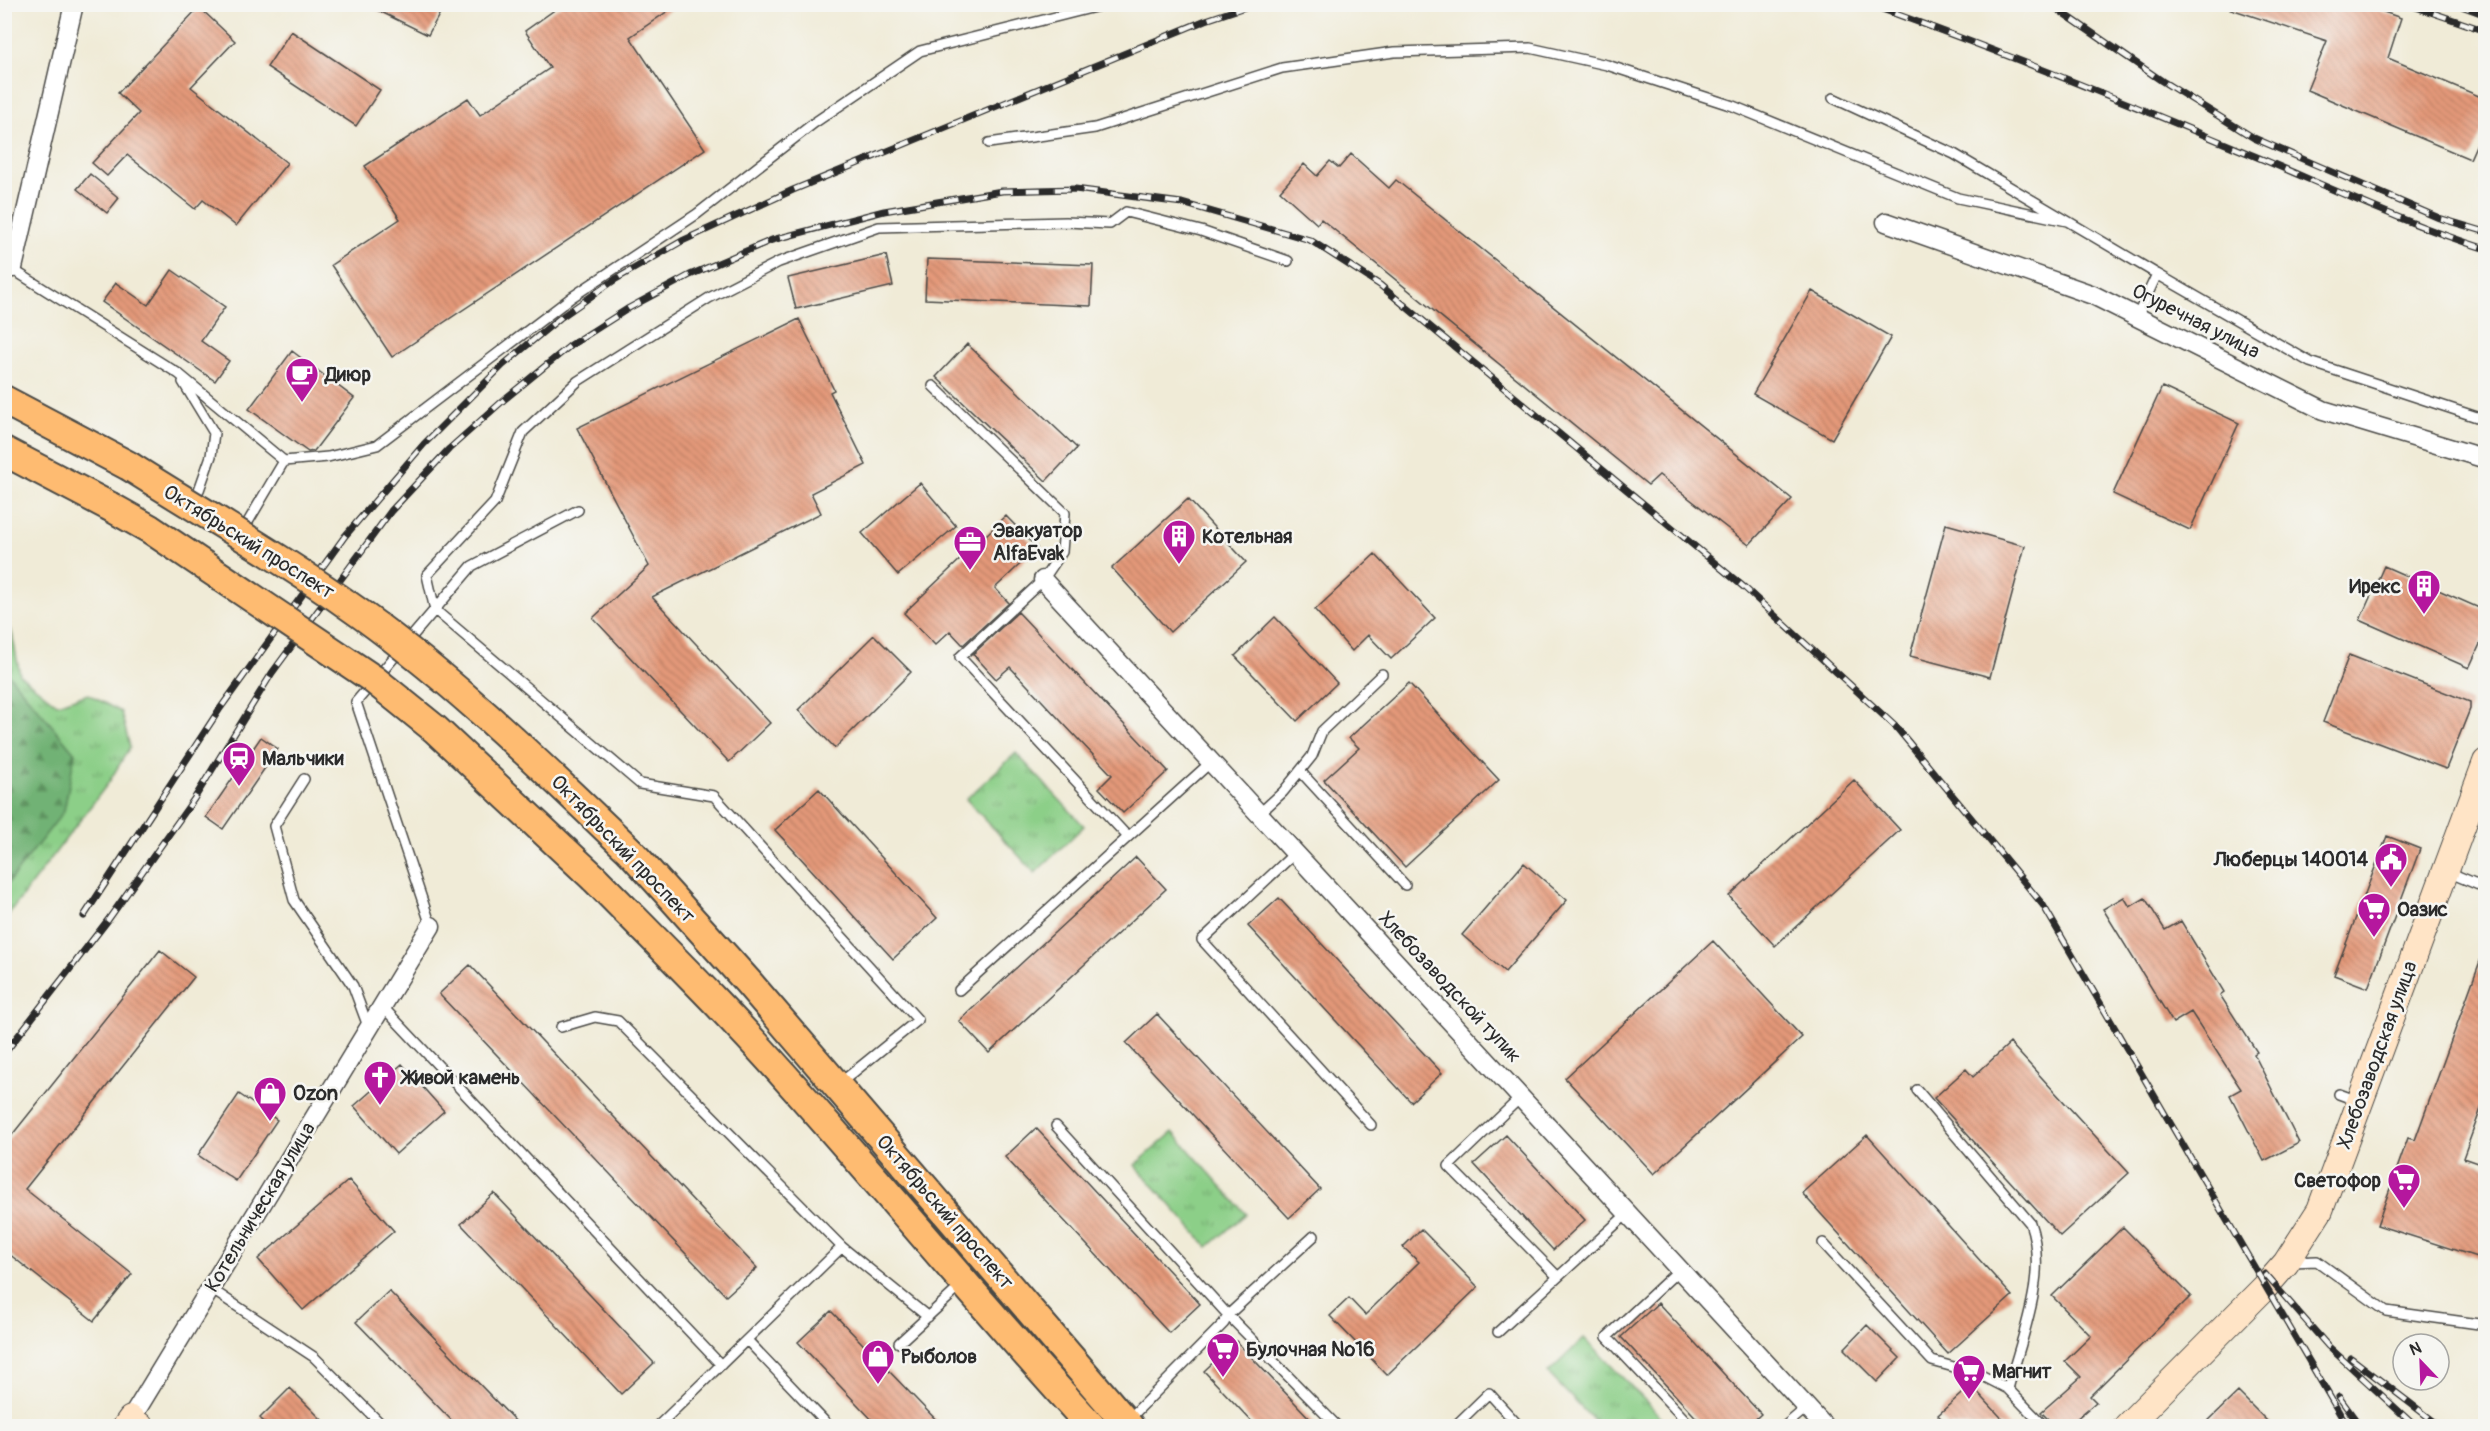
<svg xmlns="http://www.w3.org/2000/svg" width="2490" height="1431" font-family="Pangolin,sans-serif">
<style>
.grass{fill:url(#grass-tufts);stroke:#5c7d5a;stroke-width:1.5}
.forest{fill:url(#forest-firs);stroke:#4e6e50;stroke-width:1.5}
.building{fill:url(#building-back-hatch)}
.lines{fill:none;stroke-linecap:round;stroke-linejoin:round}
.lane-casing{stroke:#494845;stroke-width:12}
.street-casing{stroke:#494845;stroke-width:21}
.secondary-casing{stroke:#494845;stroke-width:28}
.primary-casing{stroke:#494845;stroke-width:32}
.lane{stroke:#fff;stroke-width:9}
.street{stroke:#fff;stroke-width:18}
.secondary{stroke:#ffe4c6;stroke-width:26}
.primary{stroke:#febb71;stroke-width:28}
.rail-casing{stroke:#2b2b2b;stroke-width:7}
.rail{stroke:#f6f6f2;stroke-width:4.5;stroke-dasharray:14;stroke-linecap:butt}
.primary-bridge-casing{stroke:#494845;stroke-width:32;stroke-linecap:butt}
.primary-bridge{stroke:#febb71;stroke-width:28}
.labels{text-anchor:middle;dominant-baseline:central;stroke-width:5;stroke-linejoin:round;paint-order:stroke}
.street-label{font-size:20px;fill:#2b2b2b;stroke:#f6f6f2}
.poi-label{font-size:20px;font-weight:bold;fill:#2b2b2b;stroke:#f6f6f2;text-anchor:start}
</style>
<defs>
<pattern id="grass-tufts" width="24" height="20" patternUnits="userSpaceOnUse" patternTransform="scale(1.5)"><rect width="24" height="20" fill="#8ccf88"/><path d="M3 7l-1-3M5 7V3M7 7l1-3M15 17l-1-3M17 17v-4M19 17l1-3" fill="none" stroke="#73a86f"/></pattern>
<pattern id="forest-firs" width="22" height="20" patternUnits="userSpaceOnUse" patternTransform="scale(1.5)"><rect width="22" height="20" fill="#71b274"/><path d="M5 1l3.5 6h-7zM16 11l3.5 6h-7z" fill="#5d915f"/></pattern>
<pattern id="building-back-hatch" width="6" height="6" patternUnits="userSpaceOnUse" patternTransform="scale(1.5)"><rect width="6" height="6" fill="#e49979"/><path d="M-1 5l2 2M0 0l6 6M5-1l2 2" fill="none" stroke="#b97d63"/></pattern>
</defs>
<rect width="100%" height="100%" fill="#f6f6f2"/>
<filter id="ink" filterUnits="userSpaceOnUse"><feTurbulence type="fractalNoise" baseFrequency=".0167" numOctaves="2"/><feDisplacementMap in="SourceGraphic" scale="12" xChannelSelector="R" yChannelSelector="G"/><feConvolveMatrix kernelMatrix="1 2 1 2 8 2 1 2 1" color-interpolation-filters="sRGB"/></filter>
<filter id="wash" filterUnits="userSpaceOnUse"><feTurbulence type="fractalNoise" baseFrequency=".008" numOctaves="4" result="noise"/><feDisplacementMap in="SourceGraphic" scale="24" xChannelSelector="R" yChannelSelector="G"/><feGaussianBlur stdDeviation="1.35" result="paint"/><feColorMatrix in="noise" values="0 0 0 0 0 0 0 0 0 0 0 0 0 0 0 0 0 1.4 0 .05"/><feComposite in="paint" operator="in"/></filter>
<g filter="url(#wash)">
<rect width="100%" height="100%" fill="#f0ebd7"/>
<path class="grass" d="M4 621 12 633 20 675 57 704 88 694 121 712 130 747 109 782 5 919Z
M1016 753 1084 826 1035 873 966 799Z
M1173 1132 1246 1214 1208 1247 1135 1165Z
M1584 1338 1670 1426H1599L1548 1373Z"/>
<path class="forest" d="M5 670 75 753 64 811 5 887Z"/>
<g id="blocks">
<path class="building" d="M365 4H445L428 35Z
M563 4H678L630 37 705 149 392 357 331 265 400 219 365 166 468 98 480 115 550 68 525 31Z
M2229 4H2361L2401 18 2388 58 2486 99V123L2470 159 2307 90 2327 41 2228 8Z
M199 7 235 41 191 87 287 163 236 226 203 200 195 209 127 155 107 176 92 163 139 113 118 93Z
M291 31 380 90 356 126 267 67Z
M1351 154 1389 188 1396 180 1792 499 1749 545 1659 475 1648 485 1321 219 1317 224 1280 191 1304 164 1317 176 1330 161 1339 168Z
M90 174 119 198 107 213 77 189Z
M886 255 893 286 796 309 788 278Z
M927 259 1093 265 1091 306 925 299Z
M172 270 225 307 201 341 229 361 215 381 102 302 116 283 148 305Z
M1812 291 1891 337 1832 439 1753 394Z
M799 319 834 390 830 392 866 465 811 493 821 513 652 597 770 723 729 762 593 618 649 566 577 428Z
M967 344 1077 448 1046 481 936 377Z
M292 351 354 398 314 451 308 452 249 409Z
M2162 387 2239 423 2190 530 2113 494Z
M920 483 956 526 898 575 862 533Z
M1188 499 1246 562 1170 632 1112 568Z
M1006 516 1037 548 995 588 1009 603 963 645 950 631 935 645 904 613Z
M1946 524 2025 546 1990 677 1910 656Z
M1375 554 1435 618 1391 659 1368 635 1352 651 1315 610Z
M2384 566 2486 611V631L2469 668 2360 620Z
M1018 612 1168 771 1123 813 1099 788 1112 775 1010 667 996 679 973 654Z
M1275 617 1337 683 1297 721 1235 656Z
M874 635 911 672 835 748 798 710Z
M2349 655 2470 702V709L2446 769 2323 722Z
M1409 683 1499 780 1405 867 1324 780 1359 748 1349 738Z
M261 737 278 749 223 829 206 817Z
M1854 780 1900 830 1775 946 1729 896Z
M819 789 937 918 893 959 775 830Z
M2387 836 2420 849 2368 988 2334 975Z
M1136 857 1166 889 989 1053 959 1021Z
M1524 863 1567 900 1505 972 1462 935Z
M2124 897 2130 907 2145 898 2165 930 2181 921 2224 992 2220 995 2257 1052 2254 1054 2299 1143 2264 1161 2230 1095 2241 1089 2191 1012 2173 1023 2103 909Z
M1279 898 1442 1073 1411 1102 1248 926Z
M1713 941 1802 1037 1654 1174 1565 1078Z
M160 950 194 977 25 1189 132 1274 94 1321 4 1250V1145Z
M2483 953 2486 954V1095L2463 1158 2486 1166V1260L2377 1225 2408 1138 2415 1140Z
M470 965 757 1268 726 1296 439 994Z
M1157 1014 1320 1189 1289 1218 1126 1043Z
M2010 1043 2129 1173 2060 1236 1934 1098 1966 1069 1973 1077Z
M402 1064 444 1111 396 1154 354 1106Z
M239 1094 277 1120 236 1181 198 1155Z
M1036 1128 1200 1304 1169 1333 1005 1157Z
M1506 1135 1585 1220 1553 1250 1474 1164Z
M1867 1135 2012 1296 1948 1354 1802 1193Z
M349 1180 394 1231 303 1310 258 1259Z
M494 1193 654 1363 621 1394 461 1224Z
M2123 1227 2191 1296 2090 1396 2096 1402 2068 1426H2055L2041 1412 2081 1377 2065 1361 2091 1336 2052 1296Z
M1421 1229 1478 1287 1387 1375 1330 1316 1349 1298 1365 1315 1419 1262 1403 1247Z
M389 1291 520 1426H457L356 1322Z
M1658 1303 1761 1414 1748 1426H1704L1621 1337Z
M831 1311 942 1426H878L798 1342Z
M1867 1325 1900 1358 1877 1382 1844 1349Z
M1236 1341 1317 1426H1256L1204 1371Z
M1971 1385 2009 1426H1948L1938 1415Z
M290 1388 328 1426H268L260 1418Z
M2238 1392 2272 1426H2203Z"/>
</g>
</g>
<g filter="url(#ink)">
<use href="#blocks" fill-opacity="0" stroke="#494845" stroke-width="1.5"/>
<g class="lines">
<defs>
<path id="lane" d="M1833 98 1954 154 2157 274
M989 143 1095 128 1282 68 1394 52 1530 48 1607 65 1733 106 1958 198 2067 221
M4 264 179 374 284 461 328 457 377 445 572 297 697 214 814 123 920 51 1107 4
M2137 317 2157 274 2310 362 2486 420
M183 382 214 433 211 456 199 490
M933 386 1065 513 1062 552 1043 580 960 657 1128 837
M248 522 284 461
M1300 771 1405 885
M304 779 274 826 294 900 353 986 369 1029
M1259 814 1283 792 1312 756 1322 731 1382 674
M1295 853 1202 940 1371 1125
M2448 872 2486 888
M431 926 356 702 472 566 578 510
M959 990 1211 762
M382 1006 721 1365
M561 1027 595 1017 618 1021 842 1247 928 1317
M839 1084 918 1020 714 796 640 784 435 610 427 575 495 502 523 432 578 381 709 298 779 262 879 227 1066 222 1110 224 1126 212 1201 231 1288 261
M1917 1090 2030 1223C2049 1275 2021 1338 2008 1389L2044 1426
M2339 1094 2358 1101
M1521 1097 1449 1166 1558 1277
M1056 1126 1228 1315 1314 1236
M1823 1243 1932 1361 1979 1374 2008 1389
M2292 1262 2317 1261 2386 1311 2486 1325
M1680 1269 1607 1337 1691 1426
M211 1289 314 1357 383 1426
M1498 1332 1628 1213
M747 1340 829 1426
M899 1343 962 1285
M1128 1420 1224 1323 1228 1315 1337 1426
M658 1426 842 1247
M1455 1426 1489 1393 1519 1426
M1785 1426 1806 1408"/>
<path id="street" d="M1886 222 2093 295 2323 410 2486 459
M13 268 74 4
M1043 580 1824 1426
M131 1419 431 926"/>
<path id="secondary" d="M126 1426 131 1419 140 1426
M2127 1426 2265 1287 2286 1263 2320 1210 2486 762"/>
<path id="primary" d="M4 400 129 466
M4 451 109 506
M630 851 748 982 1129 1426
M594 878C662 947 731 1015 795 1088 895 1200 990 1316 1091 1426"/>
</defs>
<use href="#lane" class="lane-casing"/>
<use href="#street" class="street-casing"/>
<use href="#secondary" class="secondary-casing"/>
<use href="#primary" class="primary-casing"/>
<use href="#lane" class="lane"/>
<use href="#street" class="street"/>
<use href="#secondary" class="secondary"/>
<use href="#primary" class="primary"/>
<defs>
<path id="rail" d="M1868 4C1995 49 2121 100 2245 152 2325 185 2403 223 2486 249
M2050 4 2162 81 2254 138 2439 218 2486 232
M2407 4 2486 31
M2456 4 2486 15
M84 916 219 710 345 536 424 444 503 365 560 318 616 279 682 241 793 190 1206 20 1254 4
M4 1054 108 920 194 799 272 673 391 511 449 449 506 398 571 345 629 308 690 275 772 240 884 211 1002 191 1075 189 1182 203 1310 240 1380 285 1745 588 1896 727 2043 905 2347 1426
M2265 1274 2328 1346 2415 1426
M2351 1358 2440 1426
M2339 1397 2360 1426"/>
</defs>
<use href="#rail" class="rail-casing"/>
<use href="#rail" class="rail"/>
<defs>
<path id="primary-bridge" d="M129 466C201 512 276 554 345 603 449 675 539 764 630 851
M109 506 150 529 373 679 435 729 594 878"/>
</defs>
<use href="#primary-bridge" class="primary-bridge-casing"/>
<use href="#primary-bridge" class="primary-bridge"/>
</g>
</g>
<defs>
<symbol id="cafe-pin" viewBox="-11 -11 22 30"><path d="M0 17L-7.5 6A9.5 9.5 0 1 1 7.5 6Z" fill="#b5179e" stroke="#f6f6f2"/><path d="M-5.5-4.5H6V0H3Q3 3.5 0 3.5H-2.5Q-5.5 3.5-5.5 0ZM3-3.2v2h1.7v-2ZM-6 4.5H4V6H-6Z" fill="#fff"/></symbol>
<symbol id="building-pin" viewBox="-11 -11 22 30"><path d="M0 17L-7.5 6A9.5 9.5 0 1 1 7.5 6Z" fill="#b5179e" stroke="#f6f6f2"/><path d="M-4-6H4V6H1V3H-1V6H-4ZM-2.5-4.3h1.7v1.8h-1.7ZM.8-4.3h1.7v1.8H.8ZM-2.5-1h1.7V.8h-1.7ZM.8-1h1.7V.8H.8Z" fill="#fff"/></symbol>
<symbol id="office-pin" viewBox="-11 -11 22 30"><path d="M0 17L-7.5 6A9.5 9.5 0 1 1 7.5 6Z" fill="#b5179e" stroke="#f6f6f2"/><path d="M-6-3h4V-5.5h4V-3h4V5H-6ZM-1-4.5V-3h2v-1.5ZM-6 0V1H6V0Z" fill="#fff"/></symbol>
<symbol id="station-pin" viewBox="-11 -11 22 30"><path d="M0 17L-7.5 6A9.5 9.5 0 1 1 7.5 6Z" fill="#b5179e" stroke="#f6f6f2"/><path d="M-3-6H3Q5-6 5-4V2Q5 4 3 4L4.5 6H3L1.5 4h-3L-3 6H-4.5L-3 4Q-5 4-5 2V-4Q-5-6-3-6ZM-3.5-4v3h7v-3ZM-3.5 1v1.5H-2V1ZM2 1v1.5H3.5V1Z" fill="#fff"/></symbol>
<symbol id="civic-pin" viewBox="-11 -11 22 30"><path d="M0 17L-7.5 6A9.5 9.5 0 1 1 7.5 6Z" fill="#b5179e" stroke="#f6f6f2"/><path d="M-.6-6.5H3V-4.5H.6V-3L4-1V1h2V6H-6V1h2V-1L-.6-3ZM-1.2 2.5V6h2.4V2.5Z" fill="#fff"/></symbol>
<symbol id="supermarket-pin" viewBox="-11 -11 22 30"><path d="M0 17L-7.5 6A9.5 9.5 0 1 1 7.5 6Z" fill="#b5179e" stroke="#f6f6f2"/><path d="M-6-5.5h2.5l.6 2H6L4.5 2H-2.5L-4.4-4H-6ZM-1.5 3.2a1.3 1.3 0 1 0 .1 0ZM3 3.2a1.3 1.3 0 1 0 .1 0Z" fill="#fff"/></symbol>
<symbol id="church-pin" viewBox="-11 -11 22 30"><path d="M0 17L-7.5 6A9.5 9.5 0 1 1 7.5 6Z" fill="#b5179e" stroke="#f6f6f2"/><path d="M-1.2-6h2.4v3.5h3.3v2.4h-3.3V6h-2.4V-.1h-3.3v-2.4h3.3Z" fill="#fff"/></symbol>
<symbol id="shop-pin" viewBox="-11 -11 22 30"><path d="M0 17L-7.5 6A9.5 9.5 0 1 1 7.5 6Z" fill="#b5179e" stroke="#f6f6f2"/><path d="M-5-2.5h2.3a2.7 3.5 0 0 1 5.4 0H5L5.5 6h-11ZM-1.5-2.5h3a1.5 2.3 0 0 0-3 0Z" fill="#fff"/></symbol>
</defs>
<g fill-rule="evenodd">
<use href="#cafe-pin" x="283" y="355" width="38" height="52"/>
<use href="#building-pin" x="1160" y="517" width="38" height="52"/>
<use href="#office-pin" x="951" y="523" width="38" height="52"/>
<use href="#building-pin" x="2405" y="567" width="38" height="52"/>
<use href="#station-pin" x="220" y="739" width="38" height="52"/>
<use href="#civic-pin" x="2372" y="840" width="38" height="52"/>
<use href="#supermarket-pin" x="2355" y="890" width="38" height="52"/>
<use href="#church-pin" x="361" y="1058" width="38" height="52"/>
<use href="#shop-pin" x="251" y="1074" width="38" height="52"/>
<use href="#supermarket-pin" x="2385" y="1161" width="38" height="52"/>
<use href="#supermarket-pin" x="1204" y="1330" width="38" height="52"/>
<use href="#shop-pin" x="859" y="1337" width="38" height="52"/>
<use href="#supermarket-pin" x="1950" y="1352" width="38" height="52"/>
</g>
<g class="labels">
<g class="street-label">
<text transform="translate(2196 321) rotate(27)">Огуречная улица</text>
<text transform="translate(249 542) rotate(32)">Октябрьский проспект</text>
<text transform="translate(623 849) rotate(46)">Октябрьский проспект</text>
<text transform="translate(1450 987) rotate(47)">Хлебозаводской тупик</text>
<text transform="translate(2377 1055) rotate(-70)">Хлебозаводская улица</text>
<text transform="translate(260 1207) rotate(-59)">Котельническая улица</text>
<text transform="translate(945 1212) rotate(49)">Октябрьский проспект</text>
</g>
<g class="poi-label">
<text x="325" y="374">Диюр</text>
<text x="993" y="530">Эвакуатор<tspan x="993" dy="23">AlfaEvak</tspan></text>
<text x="1202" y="536">Котельная</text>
<text x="2401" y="586" text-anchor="end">Ирекс</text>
<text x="262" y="758">Мальчики</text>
<text x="2368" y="859" text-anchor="end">Люберцы 140014</text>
<text x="2397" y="909">Оазис</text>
<text x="403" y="1077">Живой камень</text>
<text x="293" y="1093">Ozon</text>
<text x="2381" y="1180" text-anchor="end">Светофор</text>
<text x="1246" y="1349">Булочная №16</text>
<text x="901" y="1356">Рыболов</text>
<text x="1992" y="1371">Магнит</text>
</g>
</g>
<rect width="2490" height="1431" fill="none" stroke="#f6f6f2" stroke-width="24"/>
<g transform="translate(2421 1362) rotate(337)"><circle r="28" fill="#f6f6f2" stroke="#a5a5a2" stroke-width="1.5"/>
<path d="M0-4.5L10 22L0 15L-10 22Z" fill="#b5179e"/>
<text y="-9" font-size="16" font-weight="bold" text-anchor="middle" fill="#2b2b2b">N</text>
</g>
</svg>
